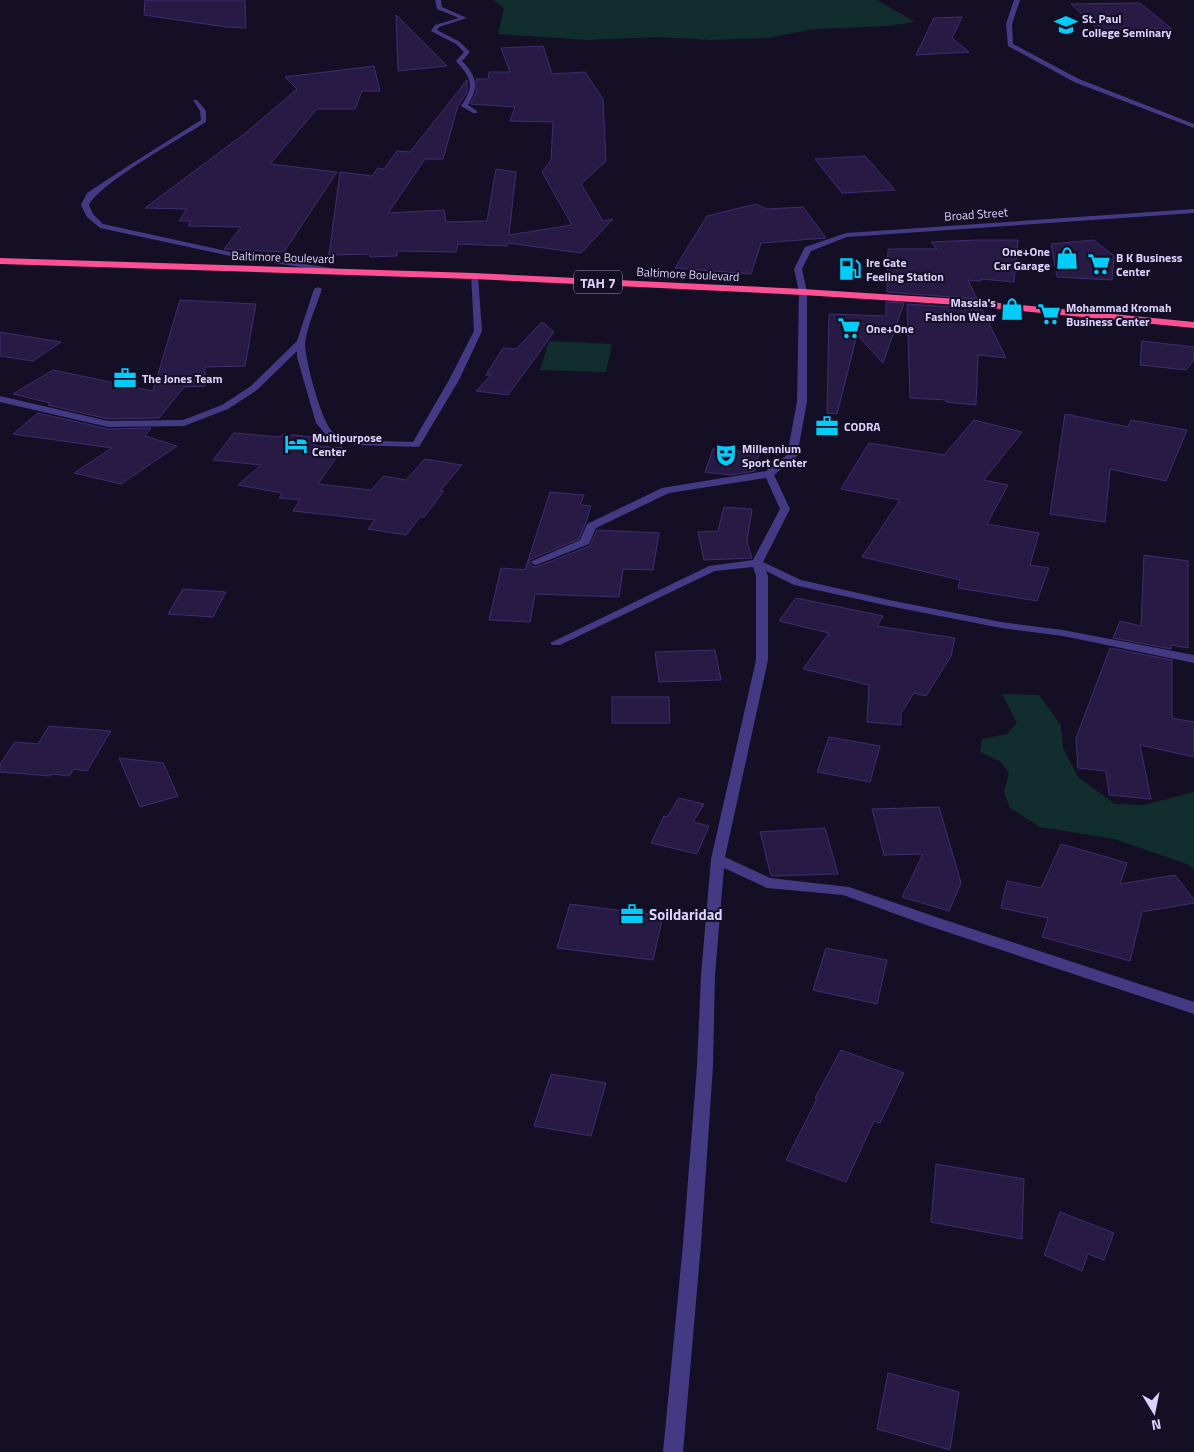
<svg xmlns="http://www.w3.org/2000/svg" width="1194" height="1452" font-family="'Titillium Web',sans-serif">
<style>
.green{fill:#122d2e}
.building{fill:#271b45;stroke:#402d71}
.lines{fill:none;stroke-linecap:round;stroke-linejoin:round}
.street{fill:#433a83;fill-rule:evenodd}
.highway{fill:#fd4f93;fill-rule:evenodd}
.labels{text-anchor:middle;dominant-baseline:central;stroke-width:4;stroke-linejoin:round;paint-order:stroke}
.far-poi-label{font-size:12px;font-weight:bold;fill:#dbd2fe;stroke:#140f24;text-anchor:start}
.far-street-label{font-size:12px;fill:#dbd2fe;stroke:#140f24}
.shield{fill:#140f24;stroke:#9f98bd;stroke-width:1}
.shield-label{font-size:14px;font-weight:bold;fill:#dbd2fe}
.poi-label{font-size:15px;font-weight:bold;fill:#dbd2fe;stroke:#140f24;text-anchor:start}
</style>
<rect width="100%" height="100%" fill="#140f24"/>
<path class="green" d="M493 0H877L915 22 889 26 815 29 767 38 711 40 659 37 587 40 498 34 504 8Z
M549 341 612 344 606 372 540 370Z
M1002 694 1039 695 1061 725 1063 748 1078 777 1115 804 1144 805 1194 792V869L1187 864 1114 839 1040 827 1010 808 1004 792 1009 773 1001 762 980 752 982 739 1007 734 1017 723Z"/>
<path class="building" d="M145 0H245L246 28 226 27 144 15Z
M1140 3 1172 29 1099 30 1071 4Z
M396 15 447 66 398 71Z
M962 17 952 38 969 52 916 55 934 18Z
M543 46 552 74 585 72 603 99 606 161 581 184 603 221 613 219 581 253 508 243 507 246 458 244 456 252 397 251V256L370 257V254L329 255 340 172 372 176 378 168 384 169 397 151 410 152 467 80V92L459 105H458L443 159H425L388 213 444 210 446 222 487 221 496 169 516 172 509 235 572 225 542 172 551 160 553 122 510 121 515 107 470 104 476 93V79H488L489 72H510L501 48Z
M374 66 380 91H362L355 109H317L270 164 337 172 284 252 224 249 241 227 188 226 191 221H179L187 209 145 208 248 131 297 89 285 77Z
M865 156 895 190 842 193 815 159Z
M756 204 767 209 803 207 826 238 761 243 751 274 675 268 707 216Z
M976 240H1018L1014 282 981 279V281L968 280 977 299 887 292 888 249H937L931 242Z
M1094 240 1114 256 1112 280 1057 277 1051 244Z
M180 300 256 304 245 366 205 367V386L184 387 159 418 108 419 48 405 50 403 13 394 53 370 153 391Z
M886 302 904 303 883 363 857 335 837 414 827 413 829 314 886 316Z
M907 304 982 309 1006 358 978 355 976 405 946 402V400L910 398Z
M542 322 554 332 508 395 476 391 491 375H486L503 348 516 349Z
M0 332 61 342 33 361 0 356Z
M1142 341 1194 347V360L1186 370 1140 365Z
M38 413 108 429 151 428 145 436 177 446 121 484 74 473 112 448 13 434Z
M1065 414 1128 427 1131 420 1187 430 1166 481 1110 469 1105 522 1050 514Z
M974 420 1022 432 984 480 1008 485 987 524 1039 533 1030 565 1049 568 1037 601 958 588 960 580 862 557 900 500 841 489 869 443 944 455Z
M234 433 280 437 283 434 321 438 315 446 343 448 318 484 371 490 384 476 406 480 425 459 462 465 440 491H444L424 517H420L406 535 368 529 375 520 293 511 300 500 279 498 282 493 238 485 261 465 213 460Z
M713 449 759 453 755 471 731 475 705 472Z
M550 492 584 495 580 505 591 506 586 522 579 539 529 560V564L534 567 539 566 590 546 597 530 659 533 653 570 623 569 619 597 535 594 530 622 489 620 501 568 525 570Z
M724 507 752 509 747 541 752 558 704 560 698 532 718 531Z
M1144 555 1188 561V648L1171 645V649L1113 638 1120 621 1141 626Z
M183 589 226 592 213 617 168 614Z
M796 598 883 616 877 626 955 638 951 656 926 696 914 693 901 713V725L867 722 869 685 803 669 829 633 779 621Z
M1110 648 1172 660V718L1194 722V757L1140 745 1151 799 1109 795 1106 771 1078 768 1076 738Z
M715 650 721 680 659 682 655 652Z
M612 697H669L670 723H612Z
M49 726 111 731 87 771 74 769 69 776 52 774 50 776 0 772V764L15 742 38 744Z
M829 737 880 746 870 782 817 772Z
M119 758 163 763 178 796 140 807Z
M679 798 704 804 693 822 709 826 697 854 651 843 664 816 667 817Z
M939 807 961 883 949 911 902 897 923 854 884 855 872 809Z
M825 828 838 874 771 876 760 832Z
M1061 844 1127 863 1120 884 1175 875 1194 900V903L1142 912 1130 961 1042 937 1048 918 1001 908 1007 881 1041 888Z
M570 904 663 916 653 960 557 948Z
M826 948 887 960 877 1004 813 990Z
M841 1050 904 1073 880 1123 874 1121 846 1182 786 1160 817 1099 815 1098Z
M551 1074 606 1083 591 1136 534 1126Z
M936 1164 1024 1179 1022 1239 931 1222Z
M1060 1212 1114 1233 1104 1260 1088 1254 1082 1271 1044 1255Z
M888 1373 959 1392 950 1450 877 1429Z"/>
<g class="lines">
<path class="street" d="M435 0H441L442 7 467 18 439 27 437 30 460 42 470 52 462 61C477 76 479 87 468 105L477 111V113H473L461 106C475 85 472 79 456 61L464 52 456 44 431 31 435 25 459 18 437 9Z
M1014 0H1020L1012 24 1013 44 1079 79 1194 124V128L1074 82 1008 46 1006 24Z
M193 100H197L206 111V122C181 138 100 183 89 205L93 214 103 224 240 254 331 268H334V272L240 258 100 228 87 217 81 205 87 193 125 168 201 120 200 111Z
M1194 209V213L847 237 811 251 802 269 807 292V402L797 456 774 475 790 509 763 562 801 580 889 600 1001 622 1063 630 1194 655V663L1063 636 1001 628 889 606 794 585 766 571 768 576V660L725 857 770 878 849 887 939 918 1194 1002V1014L929 926 843 895 767 888 724 868 715 975 713 1066 701 1244 683 1452H663L683 1244 697 1066 701 975 711 859 756 660V576L753 567 715 571 560 645H552L550 643 709 566 753 560 780 509 766 478 669 493 596 528 589 544 539 564 535 565 530 562 580 540 587 524 662 488 766 471 787 455 797 402 799 292 794 269 805 247 846 233Z
M471 274 478 276 482 331 459 380 419 447 357 445 327 436 316 423 297 357V351L257 390 228 409 184 426 108 427 0 402V396L108 421 183 420 222 405 251 386 297 341 314 289 318 287 322 289C317 305 306 328 305 344 305 359 322 424 333 432 348 442 394 441 413 442L449 380 474 331Z"/>
<path class="highway" d="M0 258 474 273 803 289 959 299 1194 322V328L959 305 803 295 474 279 0 264Z"/>
</g>
<defs>
<symbol id="university-bare" viewBox="-9 -9 18 18"><path d="M0-5L7-2L0 1L-7-2ZM-4 1L0 2.5L4 1V4Q0 6-4 4Z" fill="#03cbfa" stroke="#140f24" stroke-width="2.5" paint-order="stroke"/></symbol>
<symbol id="shop-bare" viewBox="-9 -9 18 18"><path d="M-5-2.5h2.3a2.7 3.5 0 0 1 5.4 0H5L5.5 6h-11ZM-1.5-2.5h3a1.5 2.3 0 0 0-3 0Z" fill="#03cbfa" stroke="#140f24" stroke-width="2.5" paint-order="stroke"/></symbol>
<symbol id="supermarket-bare" viewBox="-9 -9 18 18"><path d="M-6-5.5h2.5l.6 2H6L4.5 2H-2.5L-4.4-4H-6ZM-1.5 3.2a1.3 1.3 0 1 0 .1 0ZM3 3.2a1.3 1.3 0 1 0 .1 0Z" fill="#03cbfa" stroke="#140f24" stroke-width="2.5" paint-order="stroke"/></symbol>
<symbol id="fuel-bare" viewBox="-9 -9 18 18"><path d="M-5.5-6h7V0h2V4h1.3V-2.5L3-4.5l.8-.8L6-3V5H2.5V1h-1V6h-7ZM-4.2-4.7v3.2H.2V-4.7Z" fill="#03cbfa" stroke="#140f24" stroke-width="2.5" paint-order="stroke"/></symbol>
<symbol id="office-bare" viewBox="-9 -9 18 18"><path d="M-6-3h4V-5.5h4V-3h4V5H-6ZM-1-4.5V-3h2v-1.5ZM-6 0V1H6V0Z" fill="#03cbfa" stroke="#140f24" stroke-width="2.5" paint-order="stroke"/></symbol>
<symbol id="hotel-bare" viewBox="-9 -9 18 18"><path d="M-6-4.5h1.5V1H6V5H4.5V3h-9V5H-6ZM-4 0a1.8 1.8 0 1 1 3.6 0ZM.5 0V-2.5h3Q6-2.5 6 0Z" fill="#03cbfa" stroke="#140f24" stroke-width="2.5" paint-order="stroke"/></symbol>
<symbol id="theatre-bare" viewBox="-9 -9 18 18"><path d="M-5-5.5Q0-4 5-5.5V0Q5 5 0 6Q-5 5-5 0ZM-3.3-2.5H-1v1.5H-3.3ZM1-2.5H3.3v1.5H1ZM-2.8 1Q0 5.5 2.8 1Z" fill="#03cbfa" stroke="#140f24" stroke-width="2.5" paint-order="stroke"/></symbol>
</defs>
<g fill-rule="evenodd">
<use href="#university-bare" x="1050" y="9" width="32" height="32"/>
<use href="#shop-bare" x="1051" y="242" width="32" height="32"/>
<use href="#supermarket-bare" x="1083" y="248" width="32" height="32"/>
<use href="#fuel-bare" x="834" y="253" width="32" height="32"/>
<use href="#shop-bare" x="996" y="293" width="32" height="32"/>
<use href="#supermarket-bare" x="1033" y="298" width="32" height="32"/>
<use href="#supermarket-bare" x="833" y="312" width="32" height="32"/>
<use href="#office-bare" x="109" y="362" width="32" height="32"/>
<use href="#office-bare" x="811" y="410" width="32" height="32"/>
<use href="#hotel-bare" x="280" y="428" width="32" height="32"/>
<use href="#theatre-bare" x="710" y="439" width="32" height="32"/>
<use href="#office-bare" x="616" y="898" width="32" height="32"/>
</g>
<g class="labels">
<g class="far-poi-label">
<text x="1082" y="18">St. Paul<tspan x="1082" dy="14">College Seminary</tspan></text>
<text x="1050" y="251" text-anchor="end">One+One<tspan x="1050" dy="14">Car Garage</tspan></text>
<text x="1116" y="257">B K Business<tspan x="1116" dy="14">Center</tspan></text>
<text x="866" y="262">Ire Gate<tspan x="866" dy="14">Feeling Station</tspan></text>
<text x="996" y="302" text-anchor="end">Massia's<tspan x="996" dy="14">Fashion Wear</tspan></text>
<text x="1066" y="307">Mohammad Kromah<tspan x="1066" dy="14">Business Center</tspan></text>
<text x="866" y="328">One+One</text>
<text x="142" y="378">The Jones Team</text>
<text x="844" y="426">CODRA</text>
<text x="312" y="437">Multipurpose<tspan x="312" dy="14">Center</tspan></text>
<text x="742" y="448">Millennium<tspan x="742" dy="14">Sport Center</tspan></text>
</g>
<g class="far-street-label">
<text transform="translate(976 214) rotate(-4)">Broad Street</text>
<text transform="translate(283 257) rotate(2)">Baltimore Boulevard</text>
<text transform="translate(688 274) rotate(3)">Baltimore Boulevard</text>
</g>
<rect class="shield" x="574" y="270.5" width="48" height="23" rx="4"/>
<g class="shield-label">
<text x="598" y="282">TAH 7</text>
</g>
<g class="poi-label">
<text x="649" y="914">Soildaridad</text>
</g>
</g>
<g transform="translate(1154 1412) rotate(170)" stroke="#140f24" stroke-width="4" paint-order="stroke">
<path d="M0-4L9 19L0 12L-9 19Z" fill="#dbd2fe"/>
<text y="-8" font-size="14" font-weight="bold" text-anchor="middle" fill="#dbd2fe">N</text>
</g>
</svg>
